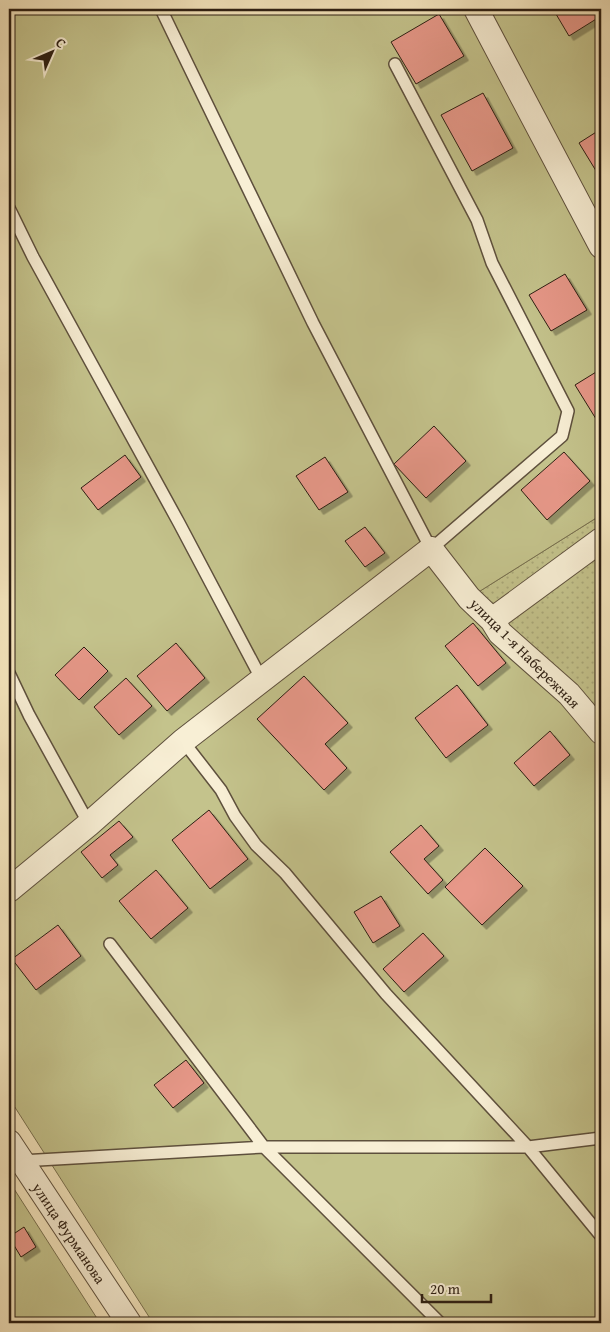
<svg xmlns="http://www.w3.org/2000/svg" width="610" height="1332" font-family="'Gentium Book Plus',serif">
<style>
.grass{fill:url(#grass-dots);stroke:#78704f}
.garden{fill:#c4c38c;stroke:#78704f}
.building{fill:#e79889;stroke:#2c1e12;filter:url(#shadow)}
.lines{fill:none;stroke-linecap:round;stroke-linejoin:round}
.lane-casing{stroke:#5e503d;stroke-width:14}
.street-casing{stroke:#5e503d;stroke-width:26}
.lane{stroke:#f8efd5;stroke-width:11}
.street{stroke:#f8efd5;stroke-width:24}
.labels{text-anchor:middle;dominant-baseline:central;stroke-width:4;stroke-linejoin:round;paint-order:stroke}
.street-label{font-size:15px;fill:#2c1e12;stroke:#f8efd5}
</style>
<defs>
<pattern id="grass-dots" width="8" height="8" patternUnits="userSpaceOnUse" patternTransform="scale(1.25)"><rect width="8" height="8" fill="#c4c38c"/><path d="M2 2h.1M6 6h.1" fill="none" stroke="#a9a778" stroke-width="1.8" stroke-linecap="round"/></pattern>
<filter id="shadow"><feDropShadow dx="4.5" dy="4.5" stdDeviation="0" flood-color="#0004"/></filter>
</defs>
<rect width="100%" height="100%" fill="#f5e6be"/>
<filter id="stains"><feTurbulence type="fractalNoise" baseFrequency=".004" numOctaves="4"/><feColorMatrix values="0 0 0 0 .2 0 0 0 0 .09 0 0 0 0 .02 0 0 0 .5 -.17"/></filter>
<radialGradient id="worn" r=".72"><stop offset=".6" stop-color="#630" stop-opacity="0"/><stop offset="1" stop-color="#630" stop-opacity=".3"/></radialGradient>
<path class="grass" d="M601 515V732L469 598Z"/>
<path class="garden" d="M9 9H601V515L469 598 601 732V1323H153L9 1098Z
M9 1181 100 1323H9Z"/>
<path class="building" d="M553 9H601V16L569 36Z
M439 14 464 56 416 84 391 42Z
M483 93 513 148 472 171 441 115Z
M601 129V179L579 143Z
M565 274 587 310 551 331 529 295Z
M601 369V427L575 385Z
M434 426 466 461 426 498 394 464Z
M564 452 590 481 547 520 521 490Z
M125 455 141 477 98 510 81 488Z
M325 457 348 492 319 510 296 476Z
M365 527 385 553 365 567 345 541Z
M473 623 506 663 478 686 445 646Z
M176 643 205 678 167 711 137 676Z
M84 647 108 671 79 700 55 675Z
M304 676 348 723 325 744 347 768 324 790 257 719Z
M126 678 152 706 119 735 94 707Z
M457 685 488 725 446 758 415 718Z
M550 731 570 755 534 786 514 763Z
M209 810 248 859 210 889 172 840Z
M119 821 133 837 110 855 118 865 102 878 81 852Z
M421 825 439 846 424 859 443 880 428 894 390 852Z
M485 848 523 886 482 925 445 887Z
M156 870 188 908 151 939 119 901Z
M381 896 400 926 373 943 354 912Z
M58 925 81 956 36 990 12 959Z
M423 933 444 956 404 992 383 969Z
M186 1060 204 1083 173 1108 154 1085Z
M24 1227 36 1247 21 1257 9 1237Z"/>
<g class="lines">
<defs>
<path id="lane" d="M161 9 313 323 431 549 562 436 568 411 492 263 477 220 395 64
M9 208 33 257 179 523 262 680
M9 673 29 715 89 824
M183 741 221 790 235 816 256 845 285 873 386 994 528 1147 601 1236
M110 944 264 1147 440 1323
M21 1161 264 1147H528L601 1138"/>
<path id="street" d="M476 9 601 246
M492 620 601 540
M9 890 89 824 183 741 431 549 469 598 492 620 500 633 569 694 601 732
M9 1142 129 1323"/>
</defs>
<use href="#lane" class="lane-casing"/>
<use href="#street" class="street-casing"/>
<use href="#lane" class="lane"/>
<use href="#street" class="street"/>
</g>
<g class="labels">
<g class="street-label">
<text transform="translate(525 653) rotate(45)">улица 1-я Набережная</text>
<text transform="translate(69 1233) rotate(56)">улица Фурманова</text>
</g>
</g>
<rect width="610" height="1332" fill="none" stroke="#f5e6be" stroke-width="30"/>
<rect x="10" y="10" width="590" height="1312" fill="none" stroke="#2c1e12" stroke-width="2.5"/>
<rect x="15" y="15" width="580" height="1302" fill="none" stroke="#2c1e12"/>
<g transform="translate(52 52) rotate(45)" stroke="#f8efd5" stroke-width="4" paint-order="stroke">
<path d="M0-4L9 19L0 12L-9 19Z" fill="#2c1e12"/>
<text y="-8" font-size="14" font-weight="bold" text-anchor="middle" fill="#2c1e12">С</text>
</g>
<path d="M422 1294v8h69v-8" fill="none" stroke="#2c1e12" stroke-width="2.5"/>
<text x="430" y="1294" font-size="15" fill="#2c1e12" stroke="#f8efd5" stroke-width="4" paint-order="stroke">20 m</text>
<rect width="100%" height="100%" filter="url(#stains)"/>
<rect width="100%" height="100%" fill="url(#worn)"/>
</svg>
